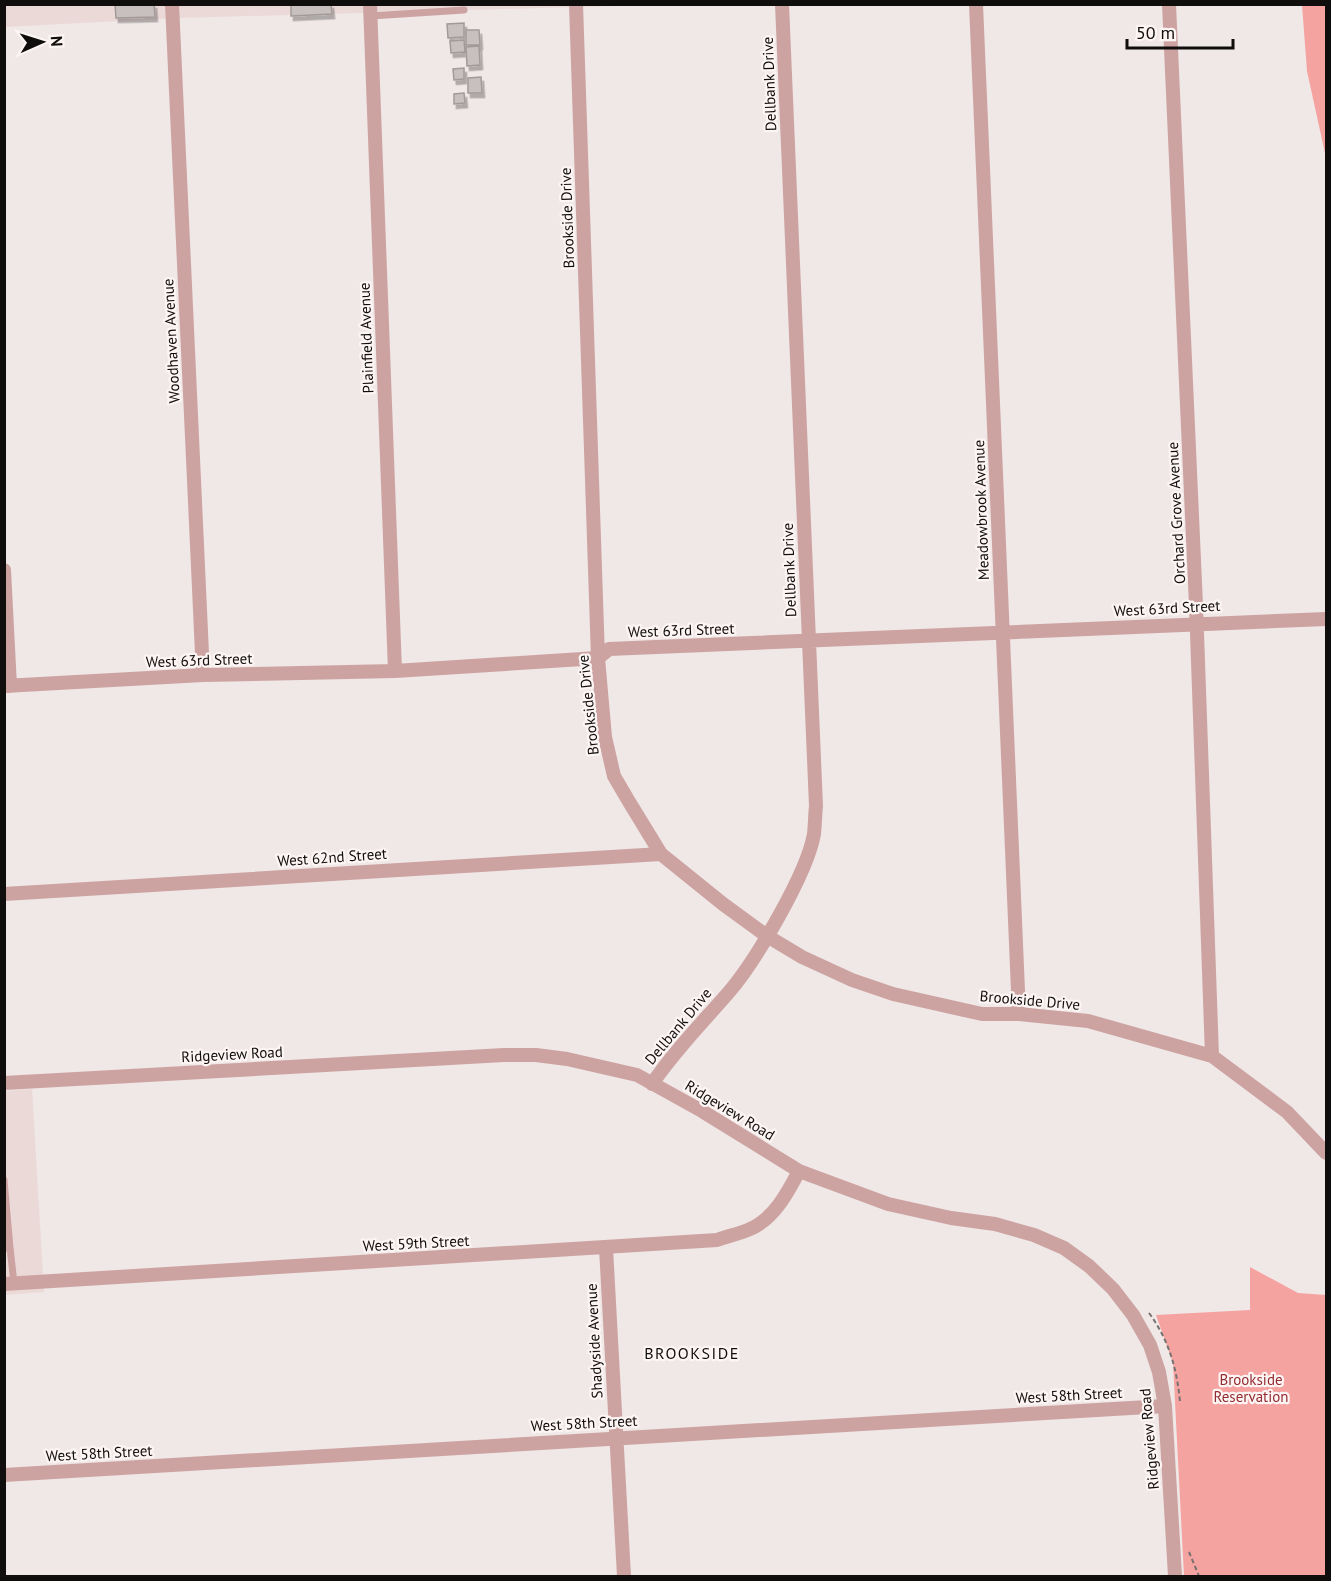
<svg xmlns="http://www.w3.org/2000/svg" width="1331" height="1581" font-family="'PT Sans',sans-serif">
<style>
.built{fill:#ebd9d8}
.green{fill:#f5a3a0}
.building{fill:#c8c0bf;stroke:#a29a99;stroke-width:1.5;filter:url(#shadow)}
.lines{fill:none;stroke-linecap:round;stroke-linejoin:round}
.path{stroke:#777171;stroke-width:2;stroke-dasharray:4.5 3;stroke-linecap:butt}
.lane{stroke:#cca3a1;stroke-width:7}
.street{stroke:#cca3a1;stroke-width:14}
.labels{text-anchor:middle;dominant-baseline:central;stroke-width:4.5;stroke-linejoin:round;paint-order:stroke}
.street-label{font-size:15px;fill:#100d0d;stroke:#fdf5f4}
.park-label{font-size:15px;fill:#932c31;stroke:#fdf5f4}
.neighbourhood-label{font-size:16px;letter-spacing:1.5px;fill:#100d0d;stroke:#fdf5f4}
</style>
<defs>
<filter id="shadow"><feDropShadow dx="2.5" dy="4.5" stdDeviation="0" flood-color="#0004"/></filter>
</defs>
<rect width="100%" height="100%" fill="#f0e7e7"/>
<path class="built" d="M4 5H650L178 18 5 27Z
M32 1089 44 1292 5 1295 4 1091Z"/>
<path class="green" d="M1302 5H1326V158L1307 71Z
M1250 1267 1298 1293 1326 1295V1576H1184L1173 1363 1156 1315 1250 1310Z"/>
<path class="building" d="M115 4H154L155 17 116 18Z
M291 4H331L332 14 291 16Z
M464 23V37L448 38 447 24Z
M466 30H479L480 45H466Z
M464 40 465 52 451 53 450 41Z
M479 46 480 65 467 66 466 47Z
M464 68V79L454 80 453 69Z
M481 77 482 93H468V78Z
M464 93 465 103 454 104V94Z"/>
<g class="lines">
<path class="path" d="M1149 1313C1169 1340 1177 1369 1180 1402
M1189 1552 1199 1576"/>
<path class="lane" d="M371 16 464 10
M4 1180 10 1248
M4 1248H10L14 1283"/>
<path class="street" d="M172 4 203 675
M370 4 395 671
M576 4 598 658 605 737 614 776 628 800 661 854 723 904 767 936 802 957 852 980 893 994 982 1014H1019L1088 1021 1212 1056 1287 1112 1326 1153
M976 4 1019 1014
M1169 4 1196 605 1212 1056
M4 570 10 686
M4 686 203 675 395 671 598 658 609 649 1326 619
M4 894 661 854
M4 1083 504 1055H536L567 1059 637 1075 702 1111 799 1171 888 1204 951 1218 995 1224 1034 1235 1064 1248 1089 1266 1113 1289 1133 1315 1150 1345 1159 1372 1165 1406 1175 1576
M652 1084C675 1050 703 1022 729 992 756 960 807 874 814 834 815 825 815 815 816 806L782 4
M606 1248 624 1576
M4 1284 717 1240C728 1236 739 1234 750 1229 774 1219 788 1192 799 1171
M4 1475 1165 1406"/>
</g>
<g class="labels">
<g class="street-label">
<text transform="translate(769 84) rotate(-92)">Dellbank Drive</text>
<text transform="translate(567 218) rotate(-92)">Brookside Drive</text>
<text transform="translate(366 338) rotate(-92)">Plainfield Avenue</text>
<text transform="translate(171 341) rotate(-93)">Woodhaven Avenue</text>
<text transform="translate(981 510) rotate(-92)">Meadowbrook Avenue</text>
<text transform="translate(1176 513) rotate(-93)">Orchard Grove Avenue</text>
<text transform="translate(789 570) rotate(-92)">Dellbank Drive</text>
<text transform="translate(1167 608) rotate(-3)">West 63rd Street</text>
<text transform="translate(681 630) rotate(-2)">West 63rd Street</text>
<text transform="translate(199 660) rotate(-2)">West 63rd Street</text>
<text transform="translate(588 705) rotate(-96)">Brookside Drive</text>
<text transform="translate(332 857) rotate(-4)">West 62nd Street</text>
<text transform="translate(1030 1000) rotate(5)">Brookside Drive</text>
<text transform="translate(678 1026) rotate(-50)">Dellbank Drive</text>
<text transform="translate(232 1054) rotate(-3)">Ridgeview Road</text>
<text transform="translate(730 1110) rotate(31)">Ridgeview Road</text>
<text transform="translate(416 1243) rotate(-3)">West 59th Street</text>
<text transform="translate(594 1341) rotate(-93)">Shadyside Avenue</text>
<text transform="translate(1069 1395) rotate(-3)">West 58th Street</text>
<text transform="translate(584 1423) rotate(-3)">West 58th Street</text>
<text transform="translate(1149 1439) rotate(-95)">Ridgeview Road</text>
<text transform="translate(99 1453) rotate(-3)">West 58th Street</text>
</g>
<g class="park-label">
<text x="1251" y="1379">Brookside<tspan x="1251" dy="17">Reservation</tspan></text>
</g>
<g class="neighbourhood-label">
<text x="692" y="1353">BROOKSIDE</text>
</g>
</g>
<rect width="1331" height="1581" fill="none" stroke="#100d0d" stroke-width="12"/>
<g transform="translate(42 42) rotate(87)" stroke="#fdf5f4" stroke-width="4.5" paint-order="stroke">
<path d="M0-4.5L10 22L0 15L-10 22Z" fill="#100d0d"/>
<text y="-9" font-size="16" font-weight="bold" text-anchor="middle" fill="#100d0d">N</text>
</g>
<path d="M1127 39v9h106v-9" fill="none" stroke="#100d0d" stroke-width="3"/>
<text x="1136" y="39" font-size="18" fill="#100d0d" stroke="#fdf5f4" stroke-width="4.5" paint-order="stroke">50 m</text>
</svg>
